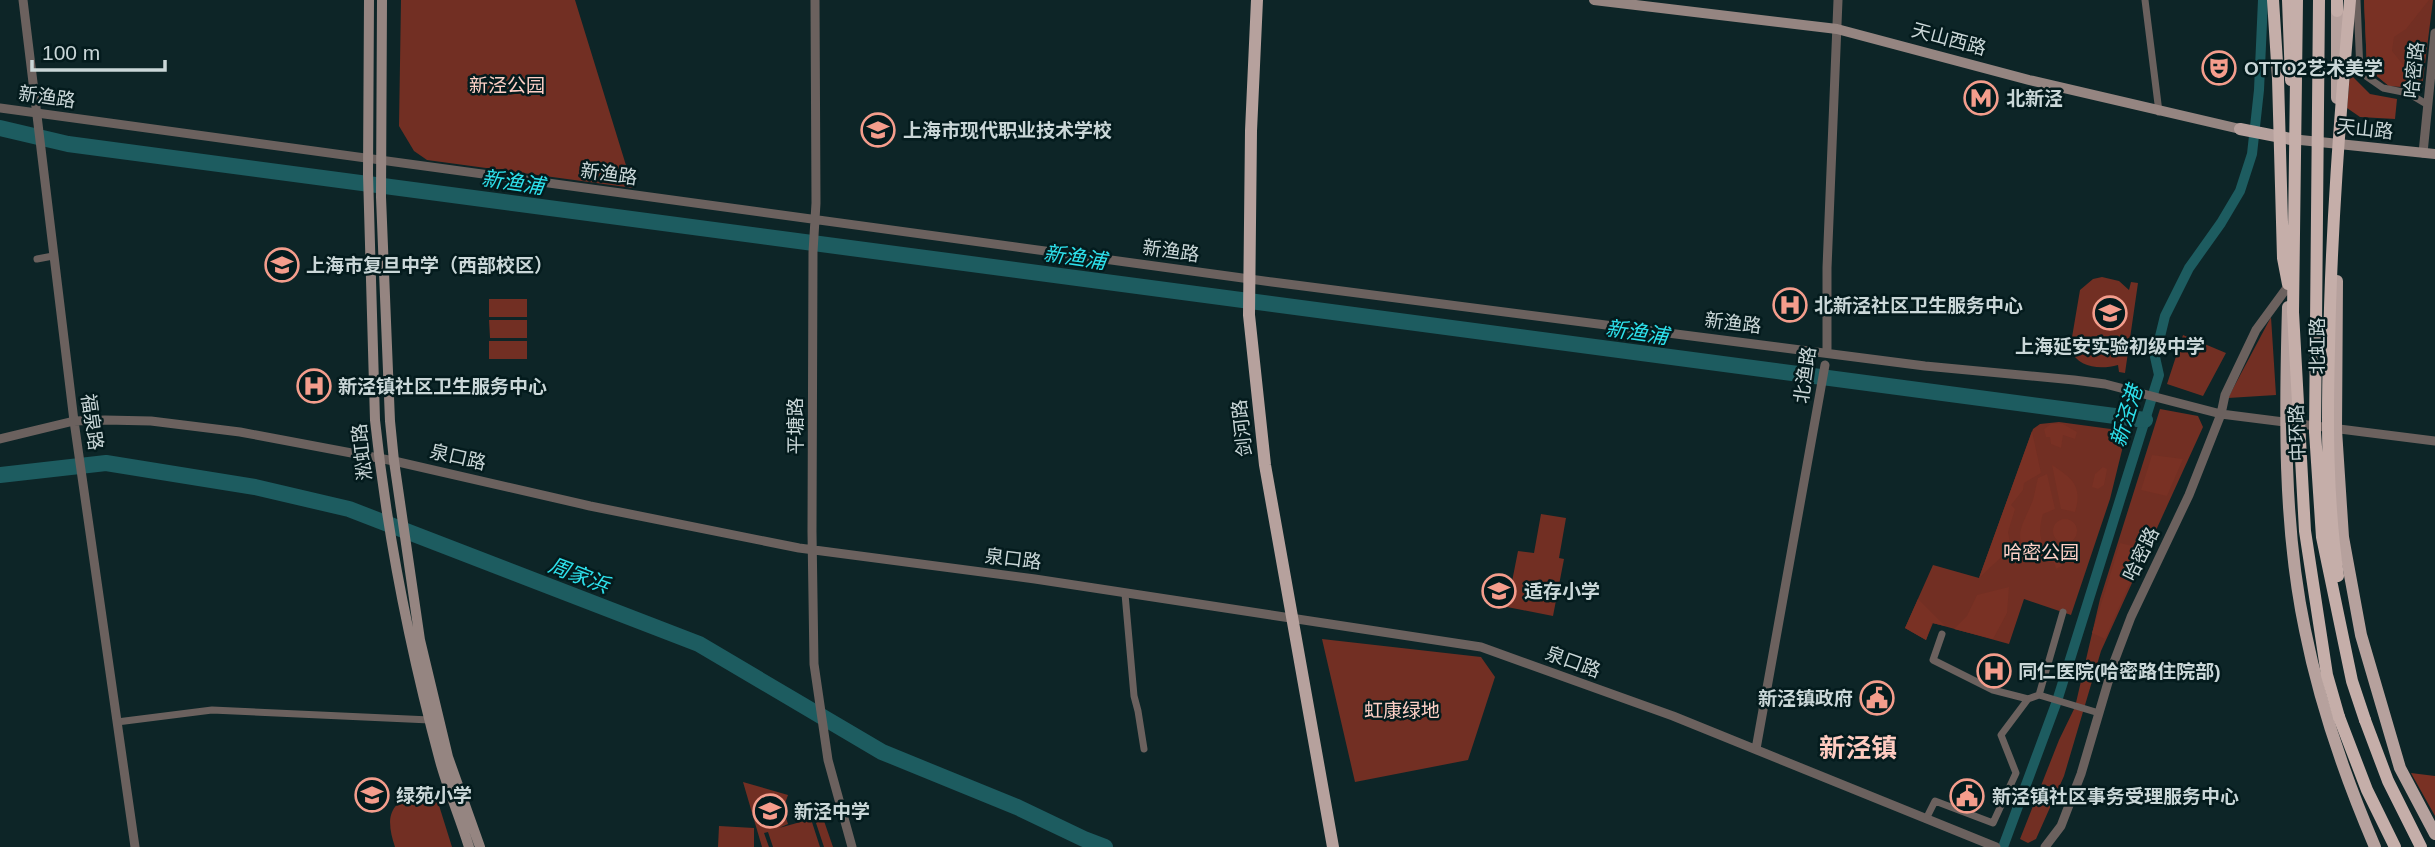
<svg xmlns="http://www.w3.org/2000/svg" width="2435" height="847" font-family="Helvetica,'Noto Sans SC',sans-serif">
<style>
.green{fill:#722f23}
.forest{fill:#793124}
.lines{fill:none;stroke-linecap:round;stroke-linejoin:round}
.canal{stroke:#1d5c60;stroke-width:10}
.river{stroke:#1d5c60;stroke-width:16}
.minor{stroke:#6b615e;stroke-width:7}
.tertiary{stroke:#6b615e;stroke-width:9}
.secondary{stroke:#958581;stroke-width:10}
.primary{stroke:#b6a19d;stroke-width:12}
.trunk{stroke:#c5aea9;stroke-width:12}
.trunk-bridge{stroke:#c5aea9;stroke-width:12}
.labels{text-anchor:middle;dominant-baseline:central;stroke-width:5;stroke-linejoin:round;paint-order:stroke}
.street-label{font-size:19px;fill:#cad7d8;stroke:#041b1d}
.poi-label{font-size:19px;font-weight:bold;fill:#cad7d8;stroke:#041b1d;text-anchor:start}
.park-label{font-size:19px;fill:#fed0c6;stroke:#041b1d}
.water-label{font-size:21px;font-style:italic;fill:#2ee1ec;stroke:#041b1d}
.district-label{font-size:26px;font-weight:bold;fill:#ffccc1;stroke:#041b1d}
</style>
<rect width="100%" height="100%" fill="#0d2527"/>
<path class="green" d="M401 0H575L633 188 427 160 414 151 399 126Z
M2364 0H2433L2422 88 2389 86 2367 68Z
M2102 277 2119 281 2129 290 2131 282 2138 283 2125 373 2119 372 2118 365C2100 370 2078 368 2070 349L2080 290 2093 279Z
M489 299H527V317H489Z
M2271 317 2276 395 2228 398Z
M489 320H527V338H490Z
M2183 335 2226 353 2203 396 2167 384Z
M489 341H527V359H489Z
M2160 409 2198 416 2203 427 2101 651 2064 776 2036 839 2028 843 2020 839 2059 740 2075 707 2100 599Z
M2059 422 2118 430 2124 442 2110 499 2071 615 2024 599 2009 644 1933 623 1926 640 1905 628 1933 565 1979 578 2033 429 2040 424Z
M1541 514 1566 518 1559 558 1564 559 1553 616 1507 607 1518 551 1534 553Z
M1322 639 1481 657 1495 677 1468 760 1355 782Z
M743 782 788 795 783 809 788 824 779 828 811 819 820 847H773L768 832 764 833 769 847H762Z
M414 795H425L437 799 452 847H395C387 823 386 804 414 795Z
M823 818 833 847H824L815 820Z
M719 826 754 828V847H718Z"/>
<path class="forest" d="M2364 0H2429L2406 29 2394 37 2392 51 2422 88 2389 86 2367 68Z
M2350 74 2370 94 2397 99 2395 119 2360 117 2347 108Z
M2051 424H2063L2077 432 2075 439 2063 435 2061 448 2051 444 2050 437H2046L2044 429Z
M2032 431 2041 473 2024 483 2023 490 2011 505 2015 509 2008 532 2011 548 1979 578Z
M2152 455 2183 459 2167 496 2141 490Z
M2052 465C2072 478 2083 486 2075 512L2061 509Z
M2103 467 2107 469 2104 485 2098 489 2092 487 2095 474Z
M2047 474 2055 509 2043 514C2037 534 2039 551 2063 554L2062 566 2056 569 2053 559 2035 561C2008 539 2024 524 2033 500 2035 493 2036 485 2038 478Z
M2053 531a12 12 0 1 1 24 0a12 12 0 1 1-24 0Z
M2120 543 2145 549 2105 639 2092 633Z
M2009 587 2007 613 1993 639 1954 629 1967 616 1977 595Z
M1918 599 1945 626 1932 623 1926 640 1905 628Z
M2411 773 2435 776V816Z"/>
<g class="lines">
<path class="canal" d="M2003 847 2057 701 2145 420 2159 375 2155 357 2165 316 2189 268 2221 223 2240 191 2252 154 2259 90 2263 0"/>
<path class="river" d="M0 128 68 144 2145 420
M0 475 106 463 255 487 349 509 699 644 882 752 1017 807 1084 839 1105 847"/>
<path class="minor" d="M2145 0 2159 112
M2357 0 2360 72 2383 88 2408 93 2428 105
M37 259 53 256
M1125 594 1134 696 1138 711 1144 749
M1942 634 1933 660 1993 690 2028 699 2039 695 2099 713
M2039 695 2063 612
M117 722 212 710 430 720
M1926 819 1935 801 1993 823 2016 773 2001 735 2028 699"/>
<path class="tertiary" d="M23 0 74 421 135 847
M815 0 816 203 813 252 812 532 814 664 828 760 852 847
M0 108 1272 282 1925 366 2074 380 2105 384 2221 414 2435 441
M2423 153 2435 33
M1827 352V268L1838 0
M0 439 74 421 105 420 151 421 240 432 394 461 590 506 799 548 1035 579 1481 647 1673 716 1996 847
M1756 749 1825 365
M2045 847 2061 826 2081 774 2114 662 2131 617 2189 495 2221 414 2225 395 2256 330 2289 285"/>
<path class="secondary" d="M369 0 368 174 375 420C387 535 410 649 440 761 448 790 460 818 469 847
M382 0 381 197 390 421 394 461 420 640 448 757 480 847
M1594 0 1837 29 2029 80 2240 129
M2291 139 2435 154"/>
<path class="primary" d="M1257 0 1251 131 1249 315 1265 465 1333 847
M2337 98V11
M2240 129 2291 139
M2337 281 2336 430 2343 537 2361 635 2400 768 2435 834
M2288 307C2285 414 2283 525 2305 630 2320 705 2345 777 2375 847"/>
<path class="trunk" d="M2288 0 2291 80
M2337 11V0
M2339 717 2367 790 2395 847
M2365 720 2388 781 2421 847"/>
<path class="trunk-bridge" d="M2273 0 2278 78 2283 258 2288 284
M2297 0 2293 312 2305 531 2327 675 2339 717
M2319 0 2315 432 2322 537 2352 681 2365 720
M2338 576C2327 501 2327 425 2329 349 2331 232 2340 116 2350 0"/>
</g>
<defs>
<symbol id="theatre-ring" viewBox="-11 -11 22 22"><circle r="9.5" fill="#041b1d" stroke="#f49d8c" stroke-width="1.5"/><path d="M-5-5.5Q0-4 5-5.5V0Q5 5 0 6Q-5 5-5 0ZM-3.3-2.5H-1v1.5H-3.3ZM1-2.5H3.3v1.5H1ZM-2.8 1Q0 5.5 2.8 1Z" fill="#f49d8c"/></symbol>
<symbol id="metro-ring" viewBox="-11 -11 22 22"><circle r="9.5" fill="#041b1d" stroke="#f49d8c" stroke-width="1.5"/><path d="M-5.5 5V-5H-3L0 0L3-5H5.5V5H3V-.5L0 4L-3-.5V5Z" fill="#f49d8c"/></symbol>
<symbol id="school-ring" viewBox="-11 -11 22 22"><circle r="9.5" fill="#041b1d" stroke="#f49d8c" stroke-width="1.5"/><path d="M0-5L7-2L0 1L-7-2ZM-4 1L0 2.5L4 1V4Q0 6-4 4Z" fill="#f49d8c"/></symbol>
<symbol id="hospital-ring" viewBox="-11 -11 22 22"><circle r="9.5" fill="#041b1d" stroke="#f49d8c" stroke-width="1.5"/><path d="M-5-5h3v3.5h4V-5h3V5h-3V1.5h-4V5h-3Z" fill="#f49d8c"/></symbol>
<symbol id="civic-ring" viewBox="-11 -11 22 22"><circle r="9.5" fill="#041b1d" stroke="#f49d8c" stroke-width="1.5"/><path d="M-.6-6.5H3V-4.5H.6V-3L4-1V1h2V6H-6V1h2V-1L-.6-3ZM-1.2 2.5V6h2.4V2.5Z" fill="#f49d8c"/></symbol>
</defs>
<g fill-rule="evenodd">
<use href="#theatre-ring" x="2200" y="49" width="38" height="38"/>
<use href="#metro-ring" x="1962" y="79" width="38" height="38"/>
<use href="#school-ring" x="859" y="111" width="38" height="38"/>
<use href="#school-ring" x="263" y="246" width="38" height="38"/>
<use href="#hospital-ring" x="1771" y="286" width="38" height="38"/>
<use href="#school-ring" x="2091" y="294" width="38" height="38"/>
<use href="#hospital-ring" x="295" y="367" width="38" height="38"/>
<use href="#school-ring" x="1480" y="572" width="38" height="38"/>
<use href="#hospital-ring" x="1975" y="652" width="38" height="38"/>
<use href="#civic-ring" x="1858" y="679" width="38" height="38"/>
<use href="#school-ring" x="353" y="776" width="38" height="38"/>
<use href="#civic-ring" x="1948" y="777" width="38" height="38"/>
<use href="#school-ring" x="751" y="792" width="38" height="38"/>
</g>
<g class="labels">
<g class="street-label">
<text transform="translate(1949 39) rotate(15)">天山西路</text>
<text transform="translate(2414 70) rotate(-84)">哈密路</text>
<text transform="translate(47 97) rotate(8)">新渔路</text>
<text transform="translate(2365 129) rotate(6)">天山路</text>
<text transform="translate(609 174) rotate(8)">新渔路</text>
<text transform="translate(1171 251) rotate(8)">新渔路</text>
<text transform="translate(1733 323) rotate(7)">新渔路</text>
<text transform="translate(2317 346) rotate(-90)">北虹路</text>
<text transform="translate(1805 375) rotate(-82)">北渔路</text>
<text transform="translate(92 422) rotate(82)">福泉路</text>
<text transform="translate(795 426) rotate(-90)">平塘路</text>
<text transform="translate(1242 428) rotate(-96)">剑河路</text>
<text transform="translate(2297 433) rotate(-92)">中环路</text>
<text transform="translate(362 452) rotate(-96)">淞虹路</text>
<text transform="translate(458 457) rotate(13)">泉口路</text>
<text transform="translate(2141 554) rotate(-64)">哈密路</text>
<text transform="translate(1013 559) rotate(7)">泉口路</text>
<text transform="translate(1573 662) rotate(20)">泉口路</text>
</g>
<g class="poi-label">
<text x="2244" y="68">OTTO2艺术美学</text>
<text x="2006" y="98">北新泾</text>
<text x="903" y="130">上海市现代职业技术学校</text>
<text x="306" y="265">上海市复旦中学（西部校区）</text>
<text x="1814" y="305">北新泾社区卫生服务中心</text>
<text x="2110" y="346" text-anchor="middle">上海延安实验初级中学</text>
<text x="338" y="386">新泾镇社区卫生服务中心</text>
<text x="1524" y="591">适存小学</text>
<text x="2018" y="671">同仁医院(哈密路住院部)</text>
<text x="1853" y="698" text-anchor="end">新泾镇政府</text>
<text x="396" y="795">绿苑小学</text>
<text x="1992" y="796">新泾镇社区事务受理服务中心</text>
<text x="794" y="811">新泾中学</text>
</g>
<g class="park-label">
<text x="507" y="85">新泾公园</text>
<text x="2041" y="552">哈密公园</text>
<text x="1402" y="710">虹康绿地</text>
</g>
<g class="water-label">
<text transform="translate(513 182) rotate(8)">新渔浦</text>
<text transform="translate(1075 257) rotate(8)">新渔浦</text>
<text transform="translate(1637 332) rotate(8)">新渔浦</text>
<text transform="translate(2126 416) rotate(-73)">新泾港</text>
<text transform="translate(579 575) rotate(21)">周家浜</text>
</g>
<g class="district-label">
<text x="1858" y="748">新泾镇</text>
</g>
</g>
<path d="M32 60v10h133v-10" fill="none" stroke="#cad7d8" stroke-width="3.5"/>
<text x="42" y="60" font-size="21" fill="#cad7d8" stroke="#041b1d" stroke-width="5" paint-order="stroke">100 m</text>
</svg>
